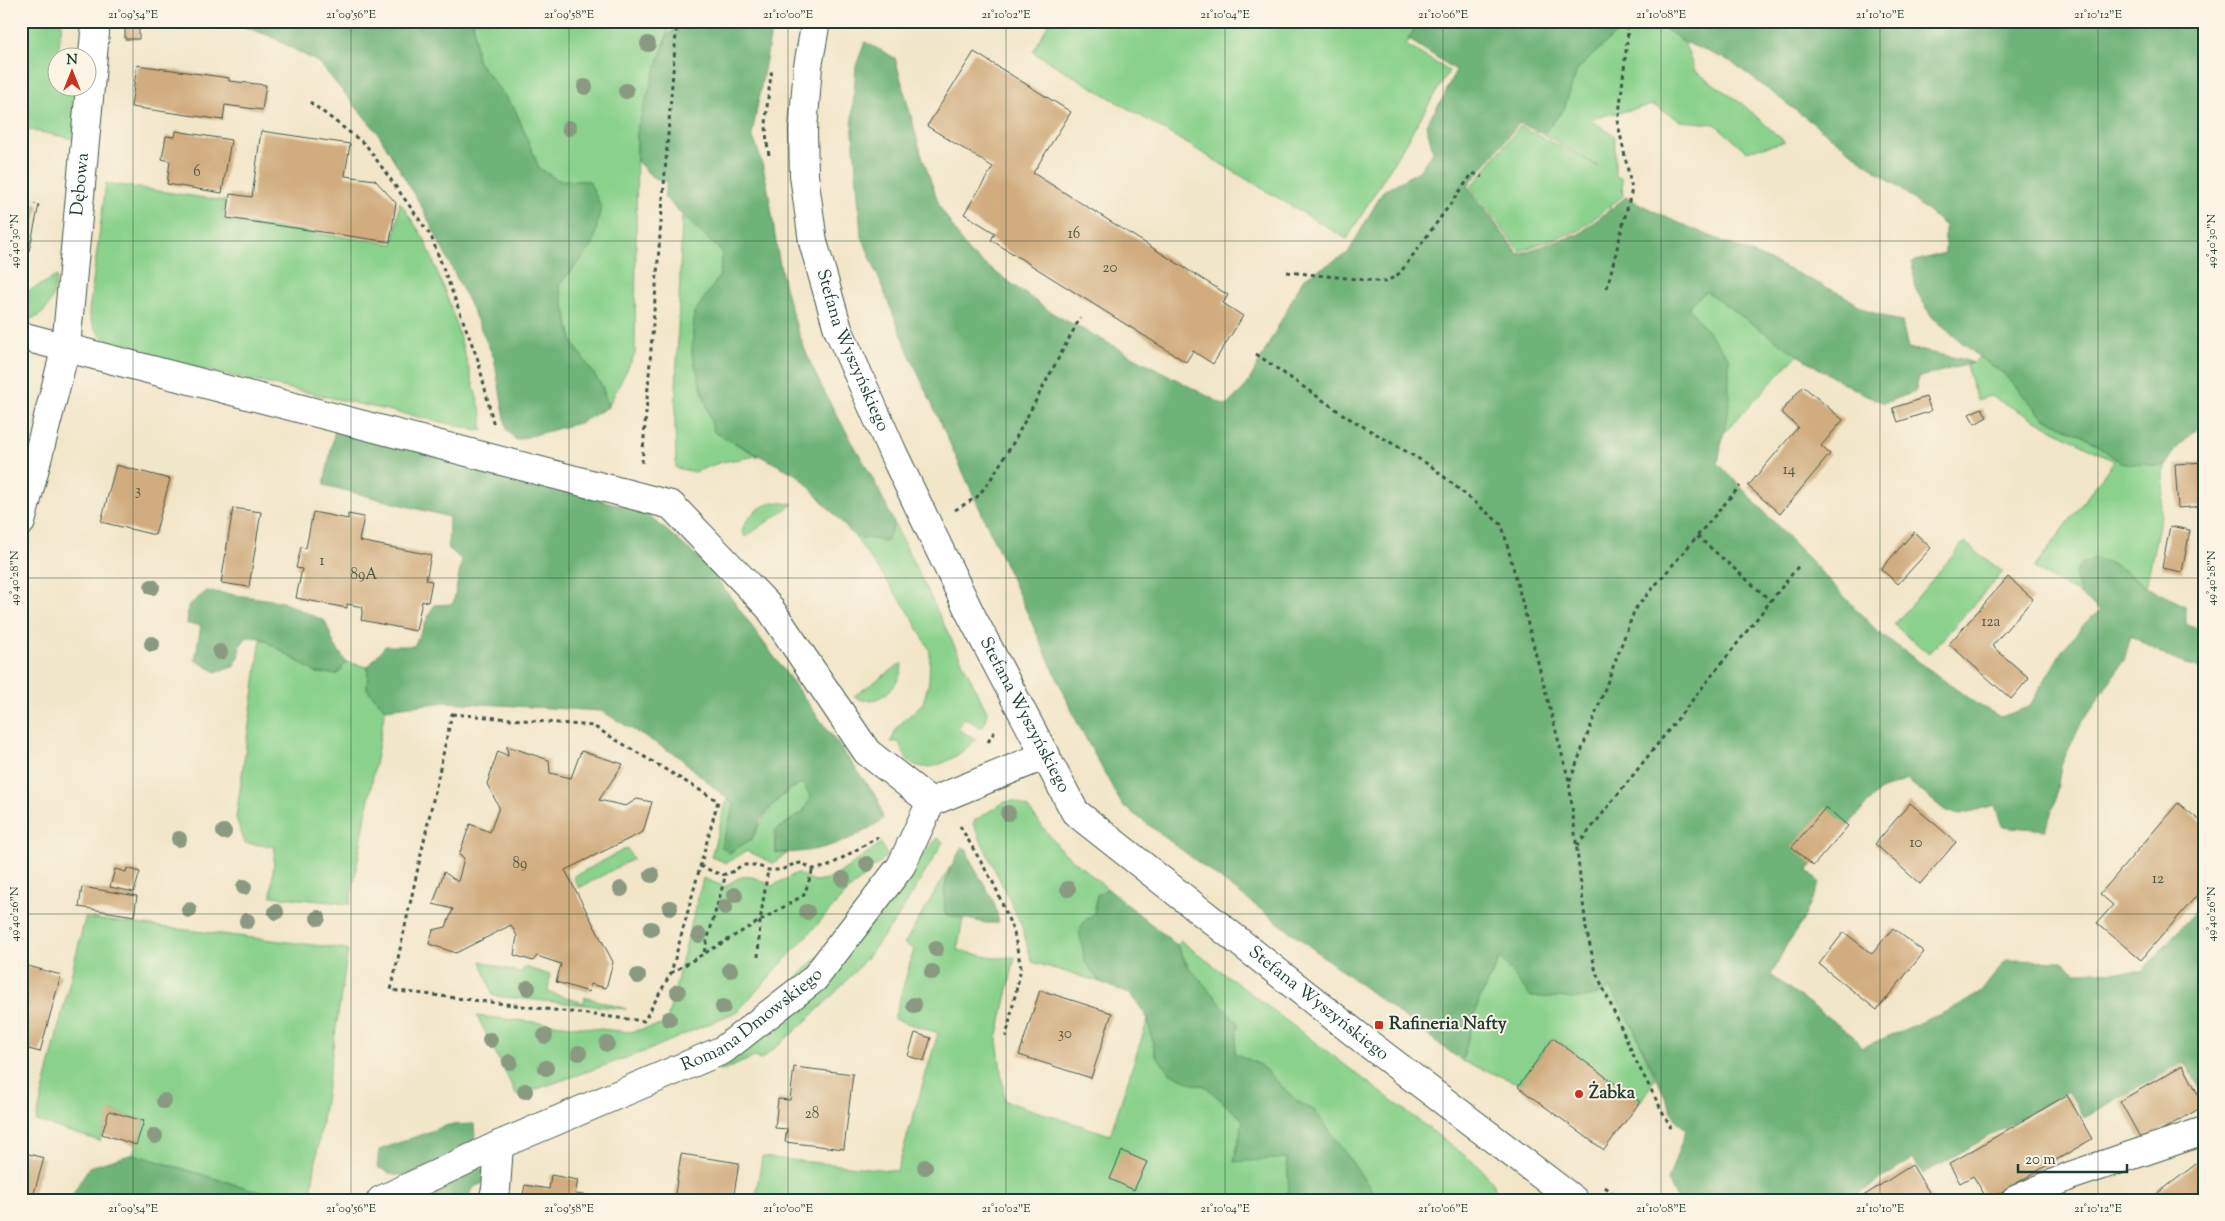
<svg xmlns="http://www.w3.org/2000/svg" width="2225" height="1221" font-family="'Sorts Mill Goudy',serif">
<style>
.green{fill:#89d18c;stroke:#548760}
.forest{fill:#6eb378;stroke:#467856}
.building{fill:#d0ac7e}
.lines{fill:none;stroke-linecap:round;stroke-linejoin:round}
.minor-casing{stroke:#3f564a;stroke-width:30}
.path{stroke:#3f564a;stroke-width:3;stroke-dasharray:4 4;stroke-linecap:butt}
.minor{stroke:#fff;stroke-width:28}
.tree{fill:#8a9a81}
.ticks{fill:none;stroke:#1f3d34;stroke-width:1;stroke-opacity:0.45}
.poi-dot{fill:#c8321e;stroke:#fcf5e5;stroke-width:2}
.labels{text-anchor:middle;dominant-baseline:central;stroke-width:4;stroke-linejoin:round;paint-order:stroke}
.number-label{font-size:15px;fill:#4b5946}
.street-label{font-size:18px;fill:#1f3d34;stroke:#fcf5e5}
.poi-label{font-size:18px;font-weight:bold;fill:#1f3d34;stroke:#fcf5e5;text-anchor:start}
.neatline{fill:none;stroke:#1f3d34;stroke-width:2}
.ticks-label{font-size:12px;text-anchor:middle;fill:#1f3d34}
</style>
<rect width="100%" height="100%" fill="#fcf5e5"/>
<filter id="ink" filterUnits="userSpaceOnUse"><feTurbulence type="fractalNoise" baseFrequency=".02" numOctaves="2"/><feDisplacementMap in="SourceGraphic" scale="10" xChannelSelector="R" yChannelSelector="G"/><feConvolveMatrix kernelMatrix="1 2 1 2 8 2 1 2 1" color-interpolation-filters="sRGB"/></filter>
<filter id="wash" filterUnits="userSpaceOnUse"><feTurbulence type="fractalNoise" baseFrequency=".0096" numOctaves="4" result="noise"/><feDisplacementMap in="SourceGraphic" scale="20" xChannelSelector="R" yChannelSelector="G"/><feGaussianBlur stdDeviation="1.12" result="paint"/><feColorMatrix in="noise" values="0 0 0 0 0 0 0 0 0 0 0 0 0 0 0 0 0 1.4 0 .05"/><feComposite in="paint" operator="in"/></filter>
<g filter="url(#wash)">
<rect width="100%" height="100%" fill="#f2e6c9"/>
<path class="green" d="M21 21 62 23 56 68 58 88H76L74 139 21 128Z
M473 21H671L637 130 635 354 608 407 602 386 573 343 559 285 593 245 589 181 558 180 539 168 515 109 477 61Z
M1050 21H1420L1406 45 1449 71 1347 239 1033 52Z
M1629 21H1654L1684 42 1695 71 1741 103 1785 142 1746 151 1715 124 1681 121 1653 105 1589 119 1615 136V175L1622 179 1623 196 1578 231 1519 251 1471 187 1520 126 1598 166 1543 134 1564 109 1577 70Z
M106 183 225 201 223 220 393 244 400 202 425 240 452 310 482 415V431L123 352C105 341 92 332 89 311Z
M682 214 723 253 719 277 694 313 692 354 714 432 758 456 721 462 695 472 676 468 675 420Z
M57 276C55 289 51 310 37 317 33 319 26 319 21 320V295Z
M1706 291 1798 354 1724 433 1729 404 1688 307Z
M1979 357 2003 373 2043 417 2089 439 2121 463 2165 466 2161 515 2146 587 2116 565 2075 574 2081 595 2034 568 2114 461 1990 396 1977 400 1966 366 1973 363Z
M773 502 793 504 745 537 742 531C747 514 758 508 773 502Z
M894 523 987 712 984 726 981 727 964 718 958 729 976 740C953 761 912 788 899 742H891L897 727 923 703 929 682 930 651 909 612 855 537 887 541Z
M1964 542 2003 572 1929 654 1894 625Z
M261 638 316 673 338 674 346 662 368 667 367 689 385 709 350 904 271 896 275 847 245 843 236 818Z
M902 663C903 685 875 711 854 696Z
M803 783 811 797 803 812 775 831 776 853H788L773 863 747 851 727 863 711 857 727 799 734 806 722 846 752 840C763 814 778 795 803 783Z
M1014 801 1028 808 1061 850 1108 889 1097 895 1094 914 1085 921V962L1100 982 1032 962 1021 924 973 824 975 820 1005 802Z
M938 838 943 842C924 873 907 907 884 936 849 982 806 1024 760 1060L757 1056 721 1071 715 1059Z
M881 843 887 856 847 892 738 1011 649 1050 517 1096 477 1016 629 1032 666 1024 703 878 725 887C745 871 750 875 772 886L797 873 815 881 833 878Z
M627 848 633 859 579 888 573 877Z
M950 867 944 889 945 914 963 919 957 950 994 958 1015 957 997 1039 1005 1101 1110 1135 1148 1019 1155 1054 1193 1084 1205 1086 1287 1158 1289 1191 1276 1200H755L762 1157 897 1171 938 1033 894 1019 914 949 904 944Z
M85 918 348 949 310 1200H287L133 1154 144 1121 110 1111 100 1141 36 1121Z
M1181 941 1480 1167 1493 1182 1498 1200H1379L1315 1111 1297 1101 1260 1065 1235 1053 1177 945Z
M1500 958 1586 998 1611 988 1632 1025 1655 1079 1640 1102 1553 1038 1520 1084 1462 1061 1479 1000Z
M481 961 520 973 525 967 550 975 548 992 584 1003 585 997 626 1009 493 996Z"/>
<path class="forest" d="M228 21H473L477 61 515 109 539 168 558 180 589 181 601 207 593 245 559 285 573 343 602 386 608 407 582 422 516 440 507 430 494 358 471 307 423 209 378 133 319 63 270 36Z
M684 21H773L752 135C768 171 771 211 777 249 782 280 795 326 807 355 831 413 870 465 894 523L887 541 855 537 799 476 714 432 692 354 694 313 719 277 723 253 664 197 667 182 652 177 637 161V130L654 74 668 34Z
M1420 21H1629L1577 70 1564 109 1543 134 1519 123 1468 186 1518 254 1579 234 1626 197 1672 220 1775 263 1843 295 1868 311 1902 322 1908 348 1962 359 1973 363 1919 377 1915 392 1884 403C1820 375 1763 331 1706 291L1688 307 1729 358V404L1718 463 1877 631 1975 703 2001 717 2029 707 2063 649 2087 621 2100 611 2081 595 2075 574 2082 564 2095 558 2116 565 2146 587 2186 606V624L2204 632V669L2173 660 2131 636 2124 660 2080 726 2061 765 2055 803 2045 830 2002 826 1995 805 1961 814 1947 812 1907 780 1880 790 1808 870 1820 883 1802 922 1787 944 1771 975 1853 1036 1861 1048 1957 1007 1981 992 2006 960 2062 961 2075 972 2142 971 2204 902V1096L2185 1062 2084 1117 2068 1091 1923 1174 1913 1159 1848 1200H1844L1841 1194 1816 1200H1677L1668 1180 1686 1130 1676 1120 1632 1025 1611 988 1586 998 1531 997 1500 958 1479 1000 1462 1061 1122 805 1078 724 910 356 861 234 852 120 856 66 865 42 895 58 921 153 940 207 969 253 1052 313 1226 406 1247 385 1303 279 1348 253 1383 191 1419 171 1433 151 1426 124 1443 98 1456 70 1408 39Z
M1654 21H2204V426H2201L2179 445 2165 466 2121 463 2089 439 2043 417 2003 373 1979 357 1932 317 1916 290 1912 262 1945 253V226L1902 190 1730 61 1684 42Z
M335 429 645 512 707 565 878 799 883 819C851 843 816 853 776 853L775 831 803 812 811 797 803 783 791 788 772 805 760 820 752 839 729 853 721 846 734 805 678 756 601 711 446 702 385 709 367 689 368 667 385 646H414L434 605 453 604 462 560 448 548 449 517 324 485Z
M207 591 280 601 325 621 334 644 346 662 338 674 316 673 261 638 247 637 239 647 240 655 233 667 216 672 195 660 201 625 187 624 188 606Z
M962 847 967 849C973 876 998 894 998 923H986L945 914C943 885 947 872 962 847Z
M1108 889 1177 945 1187 965 1238 1023 1235 1053 1260 1065 1297 1101 1315 1111 1379 1200H1276L1289 1191 1287 1158 1234 1162 1243 1120 1205 1086 1193 1084 1169 1072 1155 1054 1148 1019 1132 995 1100 982 1085 962 1079 930 1085 921 1094 914 1097 895Z
M474 1124 475 1137 468 1151 410 1175H394L377 1167 379 1150 448 1125Z
M133 1154 287 1200H69L89 1167Z
M473 1167 486 1170 488 1181 474 1187 466 1200H399Z"/>
<g id="blocks">
<path class="building" d="M125 21H139V39H125Z
M974 52 1071 112 1033 173 1228 295 1223 303 1243 316 1213 364 1193 351 1186 362 991 240 995 233 964 214 993 167 927 126Z
M137 65 229 78V81L266 85 262 110 225 105 223 120 131 107Z
M176 131 231 140 222 193 167 184 170 161 162 159 166 136 175 137Z
M261 131 350 144 345 176 375 180 396 203 390 242 227 218 230 194 252 197Z
M21 201 39 205 29 251 21 250Z
M1803 386 1843 420 1821 446 1830 454 1780 514 1748 486 1798 427 1781 412Z
M1926 397 1931 411 1898 422 1893 408Z
M1982 408 1987 417 1975 424 1969 414Z
M2204 462V506L2178 508 2175 464Z
M116 465 170 479 155 535 101 522Z
M233 508 261 512 249 587 221 583Z
M313 512 348 519V514L364 517 359 541 431 555 426 580 432 581 428 602 422 601 416 631 361 620 363 607 347 604V608L296 598 302 569 296 568 301 547 306 548Z
M2170 526 2190 530 2182 572 2162 568Z
M1914 532 1931 548 1898 584 1881 569Z
M2008 577 2033 599 1992 646 2029 678 2011 699 1949 644Z
M507 746 549 760 550 773 571 778 581 751 623 764 599 800 626 806 637 799 652 802 643 832 565 870 613 962 606 988 590 984 589 992 556 982 561 964 537 956 533 961 514 955 517 936 511 925 456 953 429 944 433 930 446 927 453 909 433 904 444 872 458 882 464 858 459 855 470 824 490 832 499 807 487 784 498 751 508 756Z
M1910 803 1956 842 1920 884 1875 844Z
M2178 803 2204 824V864L2200 869 2204 872V887L2141 960 2097 923 2113 905 2100 894Z
M1826 807 1848 826 1813 866 1792 847Z
M127 868 140 872 134 892 110 887 115 869 126 872Z
M82 887 137 896 134 916 79 907Z
M1893 928 1924 952 1877 1010 1819 964 1844 932 1872 954Z
M21 964 61 975 40 1052 21 1047Z
M1040 990 1112 1013 1091 1078 1019 1055Z
M915 1033 931 1038 924 1061 908 1056Z
M1553 1038 1640 1102 1604 1150 1518 1087Z
M2183 1065 2204 1106 2142 1141 2120 1101Z
M794 1067 853 1074 844 1149 785 1142 787 1129 775 1128 778 1099 790 1100Z
M2067 1095 2092 1139 1988 1200 1973 1176 1960 1183 1949 1164Z
M109 1111 144 1121 136 1145 102 1134Z
M1122 1151 1147 1162 1134 1190 1110 1179Z
M21 1152 44 1158 32 1200H21Z
M681 1154 739 1163 733 1200H674Z
M2204 1158V1200H2149Z
M1912 1165 1934 1200H1857Z
M551 1175 578 1180 575 1194 593 1196 592 1200H522L525 1185 549 1189Z"/>
</g>
</g>
<g filter="url(#ink)">
<use href="#blocks" fill-opacity="0" stroke="#3f564a" stroke-width="1"/>
<g class="lines">
<defs>
<g id="minor">
<path id="s1" d="M816 21 808 66 803 130 804 175 813 242 838 329 893 453 972 617 1075 812 1366 1042 1574 1200"/>
<path d="M21 336 671 505 769 607 867 752 931 802"/>
<path id="s2" d="M21 522 66 347 95 33 93 21"/>
<path id="s3" d="M381 1200 499 1145 723 1050 814 979 901 866 931 802 1046 755"/>
<path d="M493 1200 496 1189 499 1145"/>
<path d="M2015 1200 2070 1176 2204 1131"/>
</g>
</defs>
<use href="#minor" class="minor-casing"/>
<path class="path" d="M310 102 366 145 431 236 478 360 494 426
M769 155C763 127 768 96 772 69
M1287 272 1386 282 1400 273 1473 173 1482 177
M1607 288 1632 189 1618 124 1628 32 1625 21
M1256 354 1347 417 1431 466 1502 525 1569 781 1586 928 1596 972 1636 1061 1671 1128
M642 463 677 21
M955 510 977 497 989 482 1013 443 1080 318
M1697 536 1771 601
M452 714 593 726 718 801 671 973 644 1021 391 990Z
M988 742 995 731
M1570 781 1635 609 1740 486
M960 826 995 886 1014 933 1021 968 1006 1037
M1577 846 1800 564
M700 866 722 875 732 872 742 865H756L768 870H781L794 864 802 863 813 869 827 867 878 837
M704 952 726 874
M758 957 760 921 768 870
M671 973 804 895 813 869
M1605 1187 1622 1200"/>
<use href="#minor" class="minor"/>
</g>
<g class="tree">
<circle cx="648" cy="44" r="8"/>
<circle cx="585" cy="87" r="8"/>
<circle cx="626" cy="91" r="8"/>
<circle cx="569" cy="128" r="8"/>
<circle cx="152" cy="587" r="8"/>
<circle cx="152" cy="644" r="8"/>
<circle cx="220" cy="652" r="8"/>
<circle cx="1008" cy="813" r="8"/>
<circle cx="224" cy="832" r="8"/>
<circle cx="179" cy="839" r="8"/>
<circle cx="867" cy="864" r="8"/>
<circle cx="652" cy="875" r="8"/>
<circle cx="843" cy="879" r="8"/>
<circle cx="244" cy="887" r="8"/>
<circle cx="621" cy="889" r="8"/>
<circle cx="1068" cy="889" r="8"/>
<circle cx="735" cy="895" r="8"/>
<circle cx="725" cy="907" r="8"/>
<circle cx="670" cy="908" r="8"/>
<circle cx="189" cy="910" r="8"/>
<circle cx="276" cy="912" r="8"/>
<circle cx="807" cy="912" r="8"/>
<circle cx="318" cy="918" r="8"/>
<circle cx="247" cy="921" r="8"/>
<circle cx="651" cy="929" r="8"/>
<circle cx="699" cy="935" r="8"/>
<circle cx="936" cy="949" r="8"/>
<circle cx="730" cy="970" r="8"/>
<circle cx="932" cy="972" r="8"/>
<circle cx="638" cy="976" r="8"/>
<circle cx="528" cy="988" r="8"/>
<circle cx="678" cy="992" r="8"/>
<circle cx="914" cy="1005" r="8"/>
<circle cx="723" cy="1007" r="8"/>
<circle cx="669" cy="1019" r="8"/>
<circle cx="545" cy="1036" r="8"/>
<circle cx="490" cy="1040" r="8"/>
<circle cx="607" cy="1044" r="8"/>
<circle cx="579" cy="1053" r="8"/>
<circle cx="510" cy="1062" r="8"/>
<circle cx="546" cy="1068" r="8"/>
<circle cx="525" cy="1091" r="8"/>
<circle cx="164" cy="1101" r="8"/>
<circle cx="155" cy="1136" r="8"/>
<circle cx="925" cy="1167" r="8"/>
</g>
</g>
<path class="ticks" d="M133 21V1200M351 21V1200M569 21V1200M788 21V1200M1006 21V1200M1225 21V1200M1443 21V1200M1661 21V1200M1880 21V1200M2098 21V1200M21 241H2204M21 578H2204M21 914H2204"/>
<g class="poi-dot">
<rect x="1374" y="1020" width="10" height="10" rx="2.5"/>
<circle cx="1579" cy="1094" r="5"/>
</g>
<g class="labels">
<g class="number-label">
<text x="197" y="172">6</text>
<text x="1074" y="234">16</text>
<text x="1110" y="268">20</text>
<text x="1789" y="470">14</text>
<text x="138" y="491">3</text>
<text x="322" y="561">1</text>
<text x="364" y="575">89A</text>
<text x="1991" y="622">12a</text>
<text x="1916" y="843">10</text>
<text x="520" y="864">89</text>
<text x="2158" y="879">12</text>
<text x="1065" y="1034">30</text>
<text x="812" y="1114">28</text>
</g>
<g class="street-label">
<text stroke="none"><textPath href="#s2" startOffset="344">Dębowa</textPath></text>
<text stroke="none"><textPath href="#s1" startOffset="338">Stefana Wyszyńskiego</textPath></text>
<text stroke="none"><textPath href="#s1" startOffset="742">Stefana Wyszyńskiego</textPath></text>
<text stroke="none"><textPath href="#s1" startOffset="1161">Stefana Wyszyńskiego</textPath></text>
<text stroke="none"><textPath href="#s3" startOffset="414">Romana Dmowskiego</textPath></text>
</g>
<g class="poi-label">
<text x="1389" y="1025">Rafineria Nafty</text>
<text x="1589" y="1094">Żabka</text>
</g>
</g>
<rect width="2225" height="1221" fill="none" stroke="#fcf5e5" stroke-width="55"/>
<g transform="translate(72 72)"><circle r="24" fill="#fcf5e5" stroke="#a4ab9e"/>
<path d="M0-4L9 19L0 12L-9 19Z" fill="#c8321e"/>
<text y="-8" font-size="14" font-weight="bold" text-anchor="middle" fill="#1f3d34">N</text>
</g>
<path d="M2018 1164v8h109v-8" fill="none" stroke="#1f3d34" stroke-width="2.5"/>
<text x="2025" y="1164" font-size="15" fill="#1f3d34" stroke="#fcf5e5" stroke-width="4" paint-order="stroke">20 m</text>
<rect x="28" y="28" width="2170" height="1166" class="neatline"/>
<g class="ticks-label">
<text x="133" y="18">21°09'54"E</text>
<text x="351" y="18">21°09'56"E</text>
<text x="569" y="18">21°09'58"E</text>
<text x="788" y="18">21°10'00"E</text>
<text x="1006" y="18">21°10'02"E</text>
<text x="1225" y="18">21°10'04"E</text>
<text x="1443" y="18">21°10'06"E</text>
<text x="1661" y="18">21°10'08"E</text>
<text x="1880" y="18">21°10'10"E</text>
<text x="2098" y="18">21°10'12"E</text>
<text transform="translate(14 241) rotate(-90)" y="4">49°40'30"N</text>
<text transform="translate(2211 241) rotate(-90)" y="4">49°40'30"N</text>
<text transform="translate(14 578) rotate(-90)" y="4">49°40'28"N</text>
<text transform="translate(2211 578) rotate(-90)" y="4">49°40'28"N</text>
<text transform="translate(14 914) rotate(-90)" y="4">49°40'26"N</text>
<text transform="translate(2211 914) rotate(-90)" y="4">49°40'26"N</text>
<text x="133" y="1212">21°09'54"E</text>
<text x="351" y="1212">21°09'56"E</text>
<text x="569" y="1212">21°09'58"E</text>
<text x="788" y="1212">21°10'00"E</text>
<text x="1006" y="1212">21°10'02"E</text>
<text x="1225" y="1212">21°10'04"E</text>
<text x="1443" y="1212">21°10'06"E</text>
<text x="1661" y="1212">21°10'08"E</text>
<text x="1880" y="1212">21°10'10"E</text>
<text x="2098" y="1212">21°10'12"E</text>
</g>
</svg>
